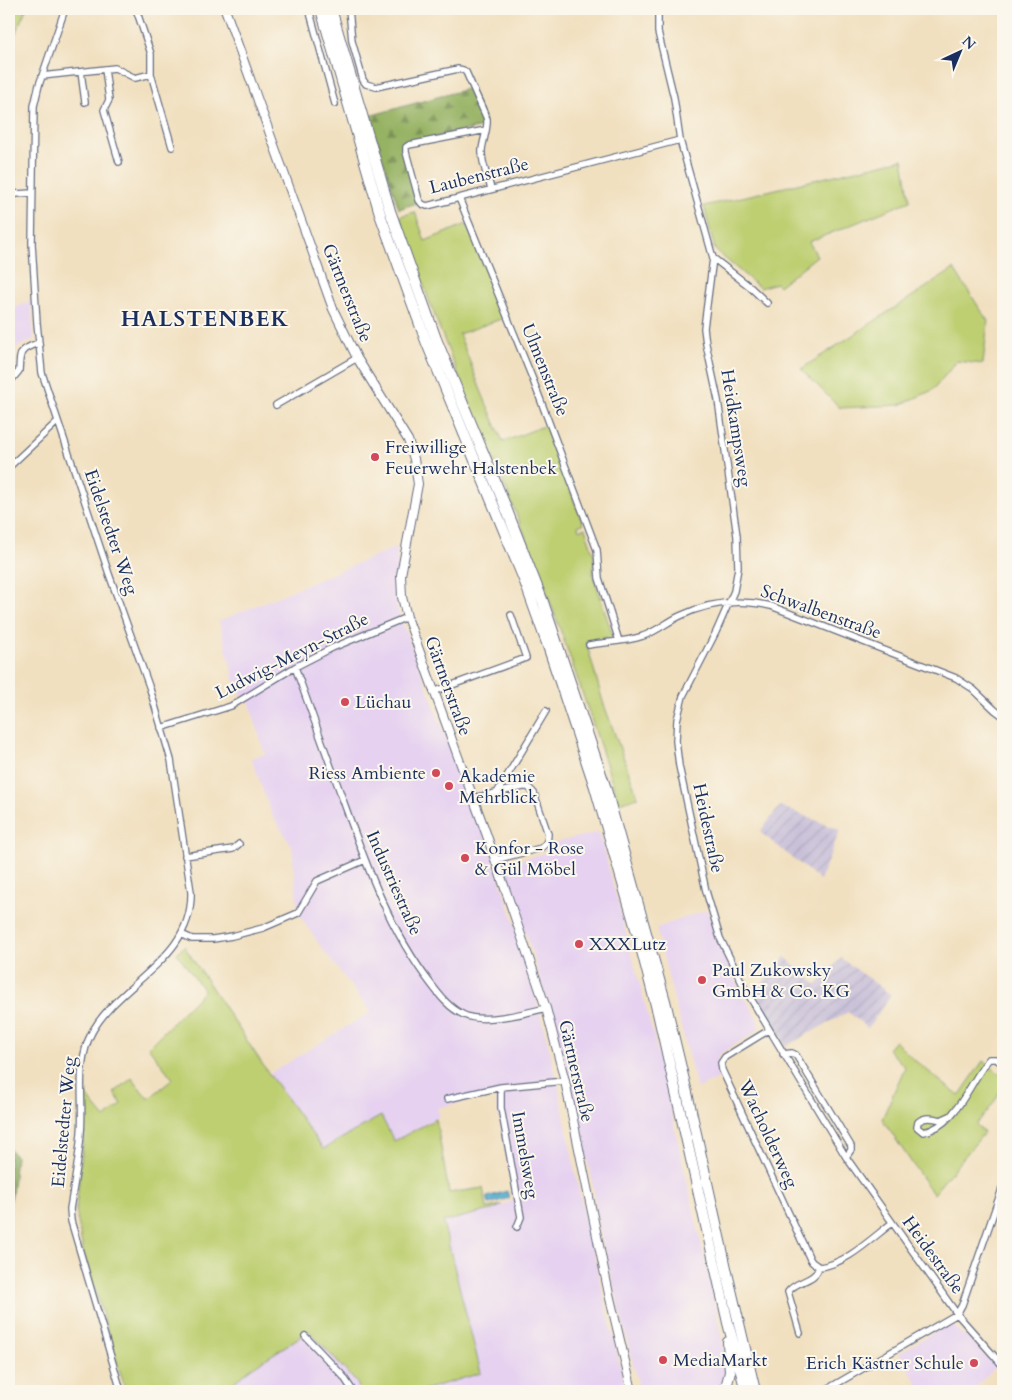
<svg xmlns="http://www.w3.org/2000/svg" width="1012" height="1400" font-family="Cardo,serif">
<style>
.built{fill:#e6d2f0}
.industrial{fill:url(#industrial-furrows)}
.green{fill:#becf72;stroke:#6c7f68}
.forest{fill:url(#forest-firs);stroke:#587061}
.water{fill:url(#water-waves);stroke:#346c95}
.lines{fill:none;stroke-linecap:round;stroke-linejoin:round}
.stream{stroke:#4eaacc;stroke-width:2}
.street-casing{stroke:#666d80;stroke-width:8}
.secondary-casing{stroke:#666d80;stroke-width:10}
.highway-casing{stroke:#666d80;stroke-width:12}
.street{stroke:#fff;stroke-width:5.5}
.secondary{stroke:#fff;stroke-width:8}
.highway{stroke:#fff;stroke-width:10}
.poi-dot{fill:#d1495b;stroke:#fbf7ec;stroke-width:2}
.labels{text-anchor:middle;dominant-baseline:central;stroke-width:4;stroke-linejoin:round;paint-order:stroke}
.street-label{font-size:18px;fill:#1b2f5e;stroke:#fbf7ec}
.poi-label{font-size:18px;fill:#1b2f5e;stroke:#fbf7ec;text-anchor:start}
.district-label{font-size:22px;font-weight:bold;letter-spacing:1px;fill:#1b2f5e;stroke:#fbf7ec}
</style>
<defs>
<pattern id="industrial-furrows" width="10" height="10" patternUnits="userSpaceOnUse" patternTransform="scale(1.25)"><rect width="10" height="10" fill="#c8bfd8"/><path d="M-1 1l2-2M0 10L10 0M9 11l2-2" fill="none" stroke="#aba4bc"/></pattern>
<pattern id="forest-firs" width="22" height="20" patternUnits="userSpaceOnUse" patternTransform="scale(1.25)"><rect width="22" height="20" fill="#96b264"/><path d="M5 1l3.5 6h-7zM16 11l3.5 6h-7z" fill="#7a9156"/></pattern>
<pattern id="water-waves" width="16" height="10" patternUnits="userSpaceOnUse" patternTransform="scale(1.25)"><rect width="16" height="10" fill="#4eaacc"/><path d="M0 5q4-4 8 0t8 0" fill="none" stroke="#408ba9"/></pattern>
</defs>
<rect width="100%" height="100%" fill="#fbf7ec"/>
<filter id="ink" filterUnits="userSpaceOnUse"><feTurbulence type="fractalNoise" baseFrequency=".02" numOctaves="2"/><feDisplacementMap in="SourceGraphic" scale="10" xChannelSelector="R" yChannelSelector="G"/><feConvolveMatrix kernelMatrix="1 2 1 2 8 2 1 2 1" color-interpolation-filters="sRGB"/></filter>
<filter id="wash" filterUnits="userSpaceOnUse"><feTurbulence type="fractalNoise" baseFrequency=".0096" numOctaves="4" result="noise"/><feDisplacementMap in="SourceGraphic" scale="20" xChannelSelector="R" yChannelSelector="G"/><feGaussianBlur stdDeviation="1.12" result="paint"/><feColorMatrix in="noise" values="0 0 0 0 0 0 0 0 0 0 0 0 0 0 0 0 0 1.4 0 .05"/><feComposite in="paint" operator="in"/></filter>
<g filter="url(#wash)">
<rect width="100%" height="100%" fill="#f1e0c0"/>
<path class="built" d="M31 300 34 339 9 351V311Z
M397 547V608L440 722 486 838 515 925 541 1018 557 1079 579 1191 626 1391H420L481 1373 442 1222 495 1209 514 1200 495 1095 437 1108 440 1116 394 1141 381 1117 323 1149 269 1074 371 1012 321 947 298 913 292 846 272 815 251 758 265 754 249 701 237 690 219 621Z
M599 832 654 1038 717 1312 725 1357V1372L721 1391H640L601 1236 591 1176 566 1065 529 942 501 865 544 853 553 843Z
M707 910 737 984 757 1018 759 1026 756 1032 721 1053 717 1058 716 1066 720 1077 697 1089 656 928Z
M947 1325 955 1327 960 1333 969 1338 996 1367 972 1391H922L899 1353Z
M309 1331 357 1383 360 1391H218L226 1389 250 1369Z"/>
<path class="industrial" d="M780 806 840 830 820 880 760 832Z
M785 957 817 985 841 958 891 995 868 1028 848 1012 786 1046 754 992Z"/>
<path class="green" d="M9 9H26L9 48Z
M903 159 910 201 809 242 817 256 779 286 776 283 760 288 715 250 704 206Z
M415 212 425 241 467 224 504 318 459 334 482 393 503 442 546 425 583 524 578 526 579 530 585 528 594 555 593 574 613 637 586 641 603 702 638 797 619 803C590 714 560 625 526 538 501 475 474 414 449 352 431 308 415 262 400 216Z
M954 269 988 321 983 364 957 361 933 390 900 405 840 408 801 369Z
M184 946 269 1074 323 1149 381 1116 394 1141 436 1119 449 1193 483 1188 487 1208 502 1205 495 1209 443 1222 481 1373 420 1391H360L357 1383 309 1331 250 1369 226 1389 218 1391H126L83 1251 76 1210 85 1123V1094L105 1118 122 1104 114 1093 132 1078 148 1099 173 1079 148 1047 204 991 177 953Z
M895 1041 913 1059 959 1096 983 1061 1003 1076C1003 1095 988 1111 976 1124L984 1133 933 1194 882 1119 905 1067 888 1049Z"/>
<path class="forest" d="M470 88 484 119 483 127 402 144 417 203 399 209 369 116Z
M9 1148 16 1157 12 1195 9 1205Z"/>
<path class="water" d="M507 1191 509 1198 489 1204 487 1197Z"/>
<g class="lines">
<path class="stream" d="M9 1160V1162"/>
</g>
</g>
<g filter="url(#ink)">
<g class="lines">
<defs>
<path id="street" d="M65 9 39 85 34 106 32 244 37 323 42 373 109 574 150 689 171 760 191 892C193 960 120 981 92 1032 75 1064 84 1099 81 1133 79 1159 74 1184 70 1209L71 1221 121 1391
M136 9 151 54V74
M309 9 335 104
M349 9 352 41 363 80 366 84 376 87 458 69 463 70 466 72 487 119C488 129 483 140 482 150 481 163 488 177 491 189
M658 9V32L674 98 680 140 713 258 704 328 706 344 718 400 737 536 738 568 734 591 716 632 683 696 677 720 676 741 679 766 706 891 720 938 745 989 846 1157 957 1314 1003 1366
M105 69 109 100 104 110 119 162
M81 72 85 102
M42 76 115 68 135 78 151 74 172 147
M486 130 409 145 406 147V152L419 200 422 204 427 206 459 198 680 140
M9 188 16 194
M459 198 533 380 597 550 599 578 619 641
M9 199 16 194 32 193
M713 258 749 286 767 303
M9 383 19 371C20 352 19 350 38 343
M276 405 357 358
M9 467 57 422
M589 645C606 642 626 642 643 636 656 632 667 622 680 616 709 602 740 599 771 606L956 678 973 689 995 710 1003 716
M295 667C308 704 322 741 335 778 361 849 384 923 431 984 440 996 449 1008 464 1015 483 1024 526 1013 546 1008
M433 692 526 658 511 615
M161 728 231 706 295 667 332 648 407 617
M498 791 546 711
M473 798 523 787H528L534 793 548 834C548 841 546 844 541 848L495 860
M185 856 233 849 239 844
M181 934 192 939H213L232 936 263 928 298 913 317 881 365 860
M769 1030 725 1057 721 1063 722 1070 810 1259 812 1262 819 1267C845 1265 872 1238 892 1223
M783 1054 792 1053 796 1055 851 1146V1150L846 1157
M501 1087V1108L521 1217 517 1227
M447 1099 501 1087 565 1081
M950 1116 941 1120C933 1118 925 1116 918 1122L917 1127 923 1132C956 1127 970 1081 989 1059H996L1003 1064
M800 1333 788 1292C796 1280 815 1282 819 1267
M305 1336 343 1376 353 1391
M824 1391 957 1314 962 1305 1003 1186"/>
<path id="secondary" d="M225 9 333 309 357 358 408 440 414 459 418 484 401 575 402 597 407 617 486 833 546 1008 565 1081 609 1294 632 1391"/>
<path id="highway" d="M321 9 381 217 426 341 525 582 548 646 595 787 637 932 658 1013 728 1323 746 1391
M331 9 390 211 436 339 504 503 543 602 605 786 665 1001 687 1093 728 1277 755 1391
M725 1391 730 1372 728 1342"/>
</defs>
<use href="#street" class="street-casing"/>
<use href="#secondary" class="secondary-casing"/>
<use href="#highway" class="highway-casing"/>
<use href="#street" class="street"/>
<use href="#secondary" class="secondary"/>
<use href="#highway" class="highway"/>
</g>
</g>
<g class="poi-dot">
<circle cx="375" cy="457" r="5"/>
<circle cx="345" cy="702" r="5"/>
<circle cx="436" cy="773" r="5"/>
<circle cx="449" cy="786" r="5"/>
<circle cx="465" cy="858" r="5"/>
<circle cx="579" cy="944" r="5"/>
<circle cx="702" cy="980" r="5"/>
<circle cx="663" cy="1360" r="5"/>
<circle cx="974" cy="1363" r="5"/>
</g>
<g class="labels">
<g class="street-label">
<text transform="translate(479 176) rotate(-14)">Laubenstraße</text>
<text transform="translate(347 293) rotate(68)">Gärtnerstraße</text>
<text transform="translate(545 370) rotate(68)">Ulmenstraße</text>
<text transform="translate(736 428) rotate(81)">Heidkampsweg</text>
<text transform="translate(111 532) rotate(71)">Eidelstedter Weg</text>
<text transform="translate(821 612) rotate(20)">Schwalbenstraße</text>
<text transform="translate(292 656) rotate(-27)">Ludwig-Meyn-Straße</text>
<text transform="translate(448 686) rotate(70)">Gärtnerstraße</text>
<text transform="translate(708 828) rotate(78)">Heidestraße</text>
<text transform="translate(394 883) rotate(66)">Industriestraße</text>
<text transform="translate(576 1071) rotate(77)">Gärtnerstraße</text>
<text transform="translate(64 1122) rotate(-85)">Eidelstedter Weg</text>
<text transform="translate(768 1134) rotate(65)">Wacholderweg</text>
<text transform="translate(525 1155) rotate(80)">Immelsweg</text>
<text transform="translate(933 1255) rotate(54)">Heidestraße</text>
</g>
<g class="poi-label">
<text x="385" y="447">Freiwillige<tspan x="385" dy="21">Feuerwehr Halstenbek</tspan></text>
<text x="355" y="702">Lüchau</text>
<text x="426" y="773" text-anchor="end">Riess Ambiente</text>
<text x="459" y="776">Akademie<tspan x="459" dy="21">Mehrblick</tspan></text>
<text x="475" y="848">Konfor - Rose<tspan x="475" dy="21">&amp; Gül Möbel</tspan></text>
<text x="589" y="944">XXXLutz</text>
<text x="712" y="970">Paul Zukowsky<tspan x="712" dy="21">GmbH &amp; Co. KG</tspan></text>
<text x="673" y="1360">MediaMarkt</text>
<text x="964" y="1363" text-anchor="end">Erich Kästner Schule</text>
</g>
<g class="district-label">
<text x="205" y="319">HALSTENBEK</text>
</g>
</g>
<rect width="1012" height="1400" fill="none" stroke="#fbf7ec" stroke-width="30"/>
<g transform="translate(960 52) rotate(44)" stroke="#fbf7ec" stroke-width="4" paint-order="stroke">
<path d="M0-4L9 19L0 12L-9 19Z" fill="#1b2f5e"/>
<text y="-8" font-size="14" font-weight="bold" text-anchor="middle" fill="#1b2f5e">N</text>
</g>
</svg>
